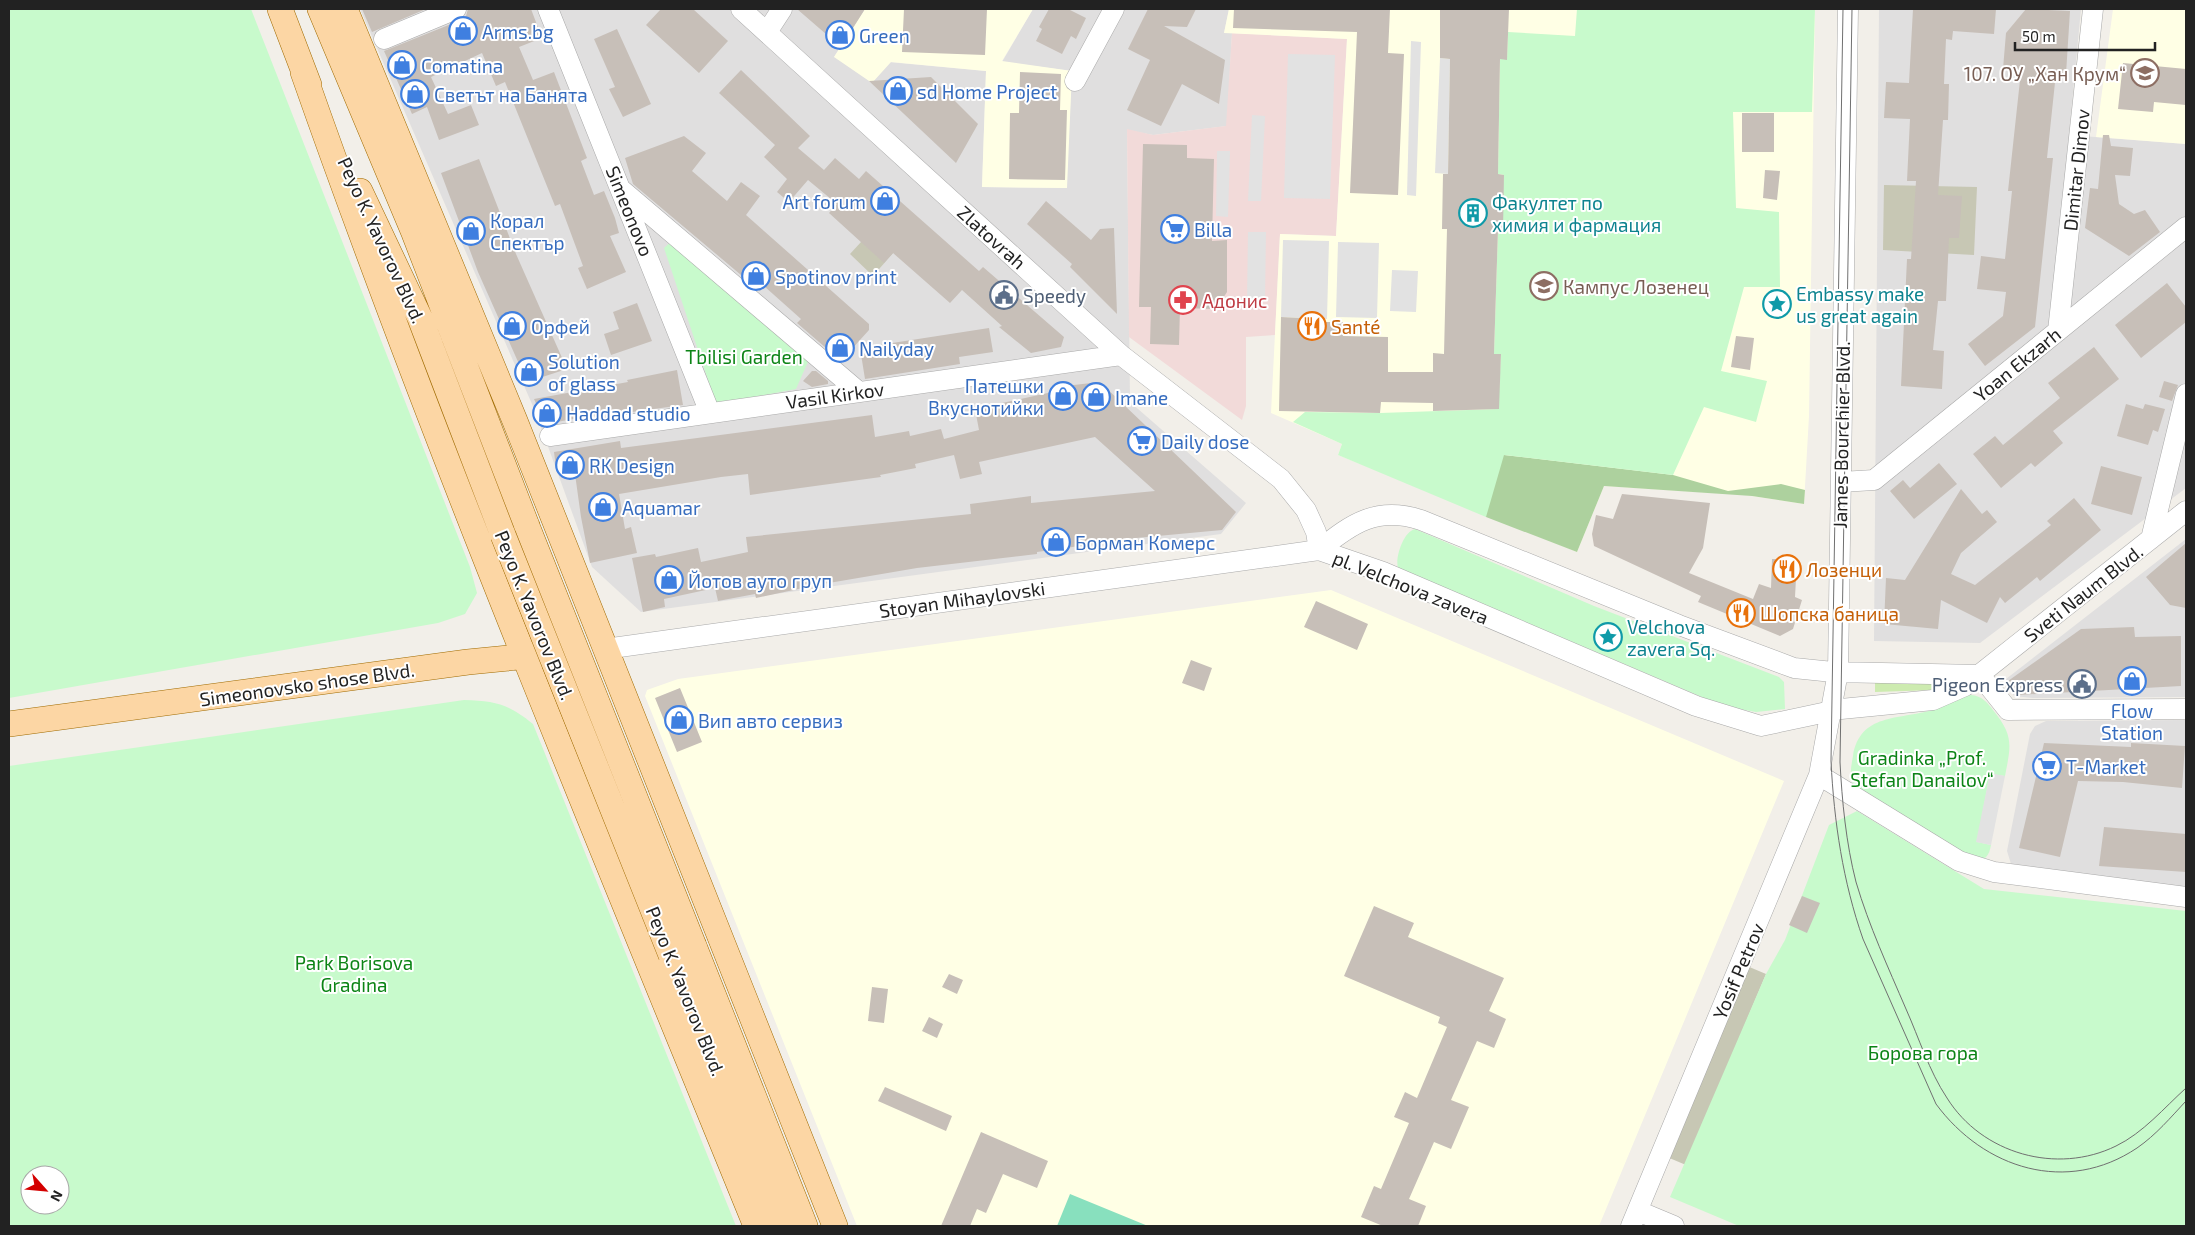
<svg xmlns="http://www.w3.org/2000/svg" width="2195" height="1235" font-family="'Exo 2',sans-serif">
<style>
.residential{fill:#e0dfdf}
.commercial{fill:#f2dad9}
.education{fill:#ffffe5}
.construction{fill:#c7c7b4}
.grass{fill:#cdebb0}
.forest{fill:#add19e}
.park{fill:#c8facc;fill-rule:evenodd}
.pitch{fill:#88e0be}
.parking{fill:#e2e2e2}
.building{fill:#c7bfb8}
.lines{fill:none;stroke-linecap:round;stroke-linejoin:round}
.minor-casing{stroke:#a9a9a9;stroke-width:21}
.major-casing{stroke:#a06b00;stroke-width:26}
.minor{stroke:#fff;stroke-width:20}
.major{stroke:#fcd6a4;stroke-width:25}
.tram{stroke:#707070;stroke-width:1}
.major-bridge-casing{stroke:#a06b00;stroke-width:26;stroke-linecap:butt}
.major-bridge{stroke:#fcd6a4;stroke-width:25}
.labels{text-anchor:middle;dominant-baseline:central;stroke-width:4;stroke-linejoin:round;paint-order:stroke}
.shop-label{font-size:19px;fill:#366cbe;stroke:#fff;text-anchor:start}
.education-label{font-size:19px;fill:#785e54;stroke:#fff;text-anchor:end}
.street-label{font-size:19px;fill:#222;stroke:#fff}
.culture-label{font-size:19px;fill:#0d838f;stroke:#fff;text-anchor:start}
.service-label{font-size:19px;fill:#4e5e75;stroke:#fff;text-anchor:start}
.health-label{font-size:19px;fill:#be3a42;stroke:#fff;text-anchor:start}
.food-label{font-size:19px;fill:#c56008;stroke:#fff;text-anchor:start}
.park-label{font-size:19px;fill:#0c8416;stroke:#fff}
</style>
<rect width="100%" height="100%" fill="#f2efe9"/>
<path class="residential" d="M360 9H865L834 57 986 71 982 187 1066 188 1072 71 1002 62 1033 9H1229L1224 33H1232L1227 126 1153 135 1127 130 1130 402 1246 503 1221 534 641 612 592 567 535 411Z
M1879 9H2081L2069 135 2186 144V488L1980 643 1874 641Z
M2186 539V697L2033 698 2014 696 2006 679Z
M2186 720V890L2016 868 2011 864 2007 851 2030 734 2035 726 2046 721Z"/>
<path class="commercial" d="M1232 33 1347 39 1336 236 1280 234 1275 335 1246 337V406L1242 420 1129 337 1127 129 1153 135 1226 126Z"/>
<path class="education" d="M865 9H1033L1002 61 1072 71 1067 188 982 187 986 71 891 62 872 83 834 57Z
M1229 9H1815L1809 416 1804 504 1745 495 1604 486 1577 552 1338 455 1342 444 1271 413 1280 234 1336 236 1347 39 1224 33Z
M2113 9H2186V144L2096 137Z
M1331 590 1784 781 1599 1226H857L645 696 647 690 678 679Z"/>
<path class="construction" d="M1884 185 1977 187 1974 255 1883 250Z
M921 221 873 276 850 254 861 242Z
M1747 966 1766 974 1686 1165 1667 1157Z"/>
<path class="grass" d="M1935 682 1937 686 1935 690 1875 692V683Z"/>
<path class="forest" d="M1461 454 1504 455 1673 475 1728 491 1781 484 1805 490 1804 504 1752 496 1604 486 1577 552 1486 517Z"/>
<path class="park" d="M9 9H251L470 567 477 593 465 614 438 623 9 698Z
M1577 9H1815L1812 112H1733L1736 208 1779 212 1780 287H1744L1721 371 1767 381 1756 422 1704 407 1673 475 1504 455 1486 517 1338 455 1342 444 1293 422 1305 412 1380 413 1498 409 1501 354H1494L1498 230 1504 175 1498 174 1500 59H1507L1508 32 1575 36Z
M672 241 810 357 796 389 716 404 664 248Z
M1415 529 1594 606 1779 677 1784 682 1785 709 1756 712 1723 706 1398 568C1395 558 1403 532 1415 529Z
M1971 695C1982 696 1987 702 1993 710 2014 736 2011 745 2005 776L1990 774 1977 842 1991 845C1989 856 1986 860 1975 860L1854 786C1849 776 1851 767 1853 756 1860 713 1899 720 1932 710 1945 706 1958 698 1971 695Z
M464 700C496 701 508 704 533 724L736 1226H9V766ZM30 1175H60V1205H30Z
M1857 811 1984 889 2186 911V1226H1739L1670 1197 1766 974 1785 940 1829 825Z"/>
<path class="pitch" d="M1070 1194 1148 1226H1057Z"/>
<path class="parking" d="M1411 41 1421 42 1416 196 1407 195Z
M1288 54 1335 55 1330 199 1284 198Z
M1440 58 1450 59 1448 174 1435 173Z
M1252 115 1265 116 1261 201H1248Z
M1217 151H1230L1228 217 1216 216Z
M1248 232H1266L1265 301H1247Z
M1283 240 1329 241 1327 319 1281 317Z
M1338 242 1379 243 1377 318 1336 317Z
M1392 270 1418 271 1416 312 1390 311Z
M1990 773 2005 776 1991 845 1976 842Z"/>
<path class="building" d="M362 9H426L372 32Z
M468 9H531L542 38 519 47 533 80 554 72 587 158 581 161 594 195 604 191 615 218 619 233 610 236 626 272 587 289 578 268 583 266 560 204 555 206 505 82 496 86 482 53 431 77 448 114 471 105 479 125 439 140 427 107 412 114 384 51 461 20 466 16Z
M661 9H693L728 41 699 73 646 25Z
M797 9H865L841 47Z
M904 9H987L985 55 902 52Z
M1049 9H1068L1086 18 1076 39 1071 36 1062 54 1036 41 1042 29 1039 27Z
M1148 9H1196L1187 27 1164 26 1225 60 1219 104 1182 84 1161 126 1127 110 1150 60 1128 49Z
M1234 9H1390L1388 53 1404 54 1398 195 1350 193 1357 32 1233 28Z
M1440 9H1509L1507 60 1500 59 1498 174 1504 175 1503 230H1498L1494 354H1501L1499 409 1433 411V403L1381 402 1380 413 1279 411 1281 317 1301 318V322H1343V336L1388 337V372H1433V353L1444 354 1447 229H1442L1443 174H1448L1450 59 1440 58Z
M1913 9H1996L1994 34 1953 31 1952 40 1946 39 1944 84H1949L1948 120H1943L1938 195 1962 196 1959 238H1949L1946 301H1938L1933 350 1944 351 1942 389 1901 386 1907 259H1911L1916 181H1907L1910 119 1884 118 1886 82 1909 83Z
M2026 9 2070 11 2066 74 2056 73 2047 158H2053L2035 327 1985 366 1968 344 2003 316 2006 292 1977 289 1981 256 2005 259 2012 191H2008L2021 71 2003 69 2006 33Z
M617 29 651 104 623 117 609 89 615 87 594 39Z
M2123 63 2186 69V105L2154 102 2153 112 2118 109Z
M741 70 810 136 798 148 824 170 835 158 859 179 866 171 979 271 983 267 1064 337 1061 347 1031 353 999 327 1002 326 962 290 950 303 893 253 884 263 829 213 837 204 808 180 789 202 777 192 787 179 764 157 775 145 719 93Z
M1020 72 1061 74 1060 110H1067L1065 180 1009 179 1010 113H1019Z
M931 77 978 124 956 163 869 81Z
M1742 113H1774V152H1742Z
M2103 135H2109L2111 146 2133 148 2130 176 2115 175 2119 204 2134 214 2145 210 2160 232 2129 256 2085 228 2090 188 2098 189Z
M684 136 706 153 692 171 727 201 741 182 760 196 746 215 869 324V330L841 361 797 323 801 319 764 286 760 291 633 184 625 158Z
M1143 144 1187 145V158L1214 159 1212 241 1227 240V292L1216 309 1180 308 1179 345 1150 344 1151 307H1139Z
M479 159 516 254 567 369 527 382 478 272 441 173Z
M1765 170 1780 171 1777 200 1763 198Z
M1046 201 1091 240 1100 229 1114 228 1117 314 1070 267 1072 264 1027 224Z
M2167 283 2186 307V322L2141 358 2115 325Z
M637 303 652 341 611 355 604 334 619 329 613 312Z
M989 328 993 352 959 357 960 364 865 379 860 348Z
M1736 336 1754 338 1750 370 1731 367Z
M2094 347 2119 379 2053 431 2063 443 2035 467 2031 463 2001 488 1973 454 1995 436 2003 445 2060 398 2048 383Z
M677 370 683 405 632 412 631 409 545 424 534 399 628 382 627 380Z
M812 371H816L828 381V384L812 387 803 381Z
M2164 381 2178 385 2172 401 2159 397Z
M1100 382 1236 512 1222 530 1136 538 1037 552V554L917 568 817 585 756 598 755 594 718 601 715 588 664 599 665 607 643 612 632 558 655 554 656 557 698 548 701 562 748 552 746 537 971 514 970 504 1031 496V503L1155 491 1095 437 979 462 982 474 960 479 954 455 915 464 916 468 880 475 881 477 750 495 748 474 721 477 619 494 625 529 631 527 637 553 590 563 581 517 575 474 565 475 564 467 556 468 554 452 620 441 621 448 872 415 875 437 909 431 910 436 941 429 944 439 979 430 975 409 1066 389 1065 386Z
M2126 404 2143 409 2145 404 2165 409 2158 432 2153 430 2148 445 2117 436Z
M1939 463 1957 484 1914 519 1890 491 1903 480 1910 488Z
M2101 466 2142 477 2132 515 2091 504Z
M1961 489 1982 514 1987 510 1997 522 1961 553 1951 574 1975 585 2051 525 2047 521 2074 498 2101 530 2040 581 2037 577 2005 603 2000 597 1987 623 1941 600 1938 629 1884 624 1886 578 1905 580Z
M1622 494 1710 503 1703 548 1689 573 1753 599 1759 584 1771 588 1772 559 1797 560 1795 597 1802 600 1793 629 1780 636 1698 602 1701 596 1594 546 1592 534 1596 515 1613 519Z
M2186 543V608L2170 605 2146 577Z
M1316 601 1368 624 1357 650 1304 627Z
M2134 627 2135 637 2181 636V686L2016 695 2008 681 2081 629Z
M1191 660 1212 668 1204 691 1182 683Z
M680 688 702 742 677 752 655 698Z
M2044 743 2131 747V743L2185 746 2182 788 2123 782 2078 781 2060 857 2019 848Z
M2104 827 2186 834V872L2099 866Z
M1802 896 1820 903 1807 933 1789 925Z
M1374 906 1414 923 1408 937 1504 978 1489 1011 1506 1019 1494 1048 1477 1041 1451 1100 1469 1107 1451 1149 1434 1142 1409 1199 1426 1206 1418 1226H1383L1361 1217 1374 1186 1381 1189 1409 1123 1394 1117 1405 1092 1417 1098 1447 1027 1438 1023 1440 1017 1344 976Z
M949 974 963 980 957 994 942 987Z
M872 987 888 989 884 1023 868 1021Z
M929 1017 943 1024 937 1038 922 1031Z
M885 1087 952 1116 946 1131 878 1101Z
M981 1132 1048 1161 1037 1188 1003 1174 986 1213 977 1209 970 1226H941Z"/>
<g class="lines">
<defs>
<path id="minor" d="M548 9 710 413
M741 9 1121 355 1281 479 1306 510 1316 532 1319 550
M767 32 782 9
M384 39 456 9
M1075 81 1114 9
M623 191 859 392
M2058 331 2093 9
M550 436 1121 355
M1841 482 1874 480 2186 227
M2151 539 2186 394
M1319 550C1352 523 1377 506 1421 520L1679 625 1794 668 1833 672 1980 675
M605 649 1319 550 1383 572 1696 706 1761 726 1841 709 1933 700 1965 686 2186 511
M1980 675 2008 710 2186 709
M1819 775 1959 861 1994 872 2186 897
M1638 1211 1674 1226
M1631 1226 1819 775 1838 672 1848 9"/>
<path id="major" d="M280 9 309 85
M320 9 414 233 527 526
M345 9 515 421 835 1226
M303 72C440 462 600 843 756 1226
M360 191 420 318 503 535
M9 724 468 662 539 655
M694 946 805 1226
M671 955 781 1226"/>
</defs>
<use href="#minor" class="minor-casing"/>
<use href="#major" class="major-casing"/>
<use href="#minor" class="minor"/>
<use href="#major" class="major"/>
<path class="tram" d="M1843 9 1831 761C1834 822 1843 882 1863 939L1936 1104C1984 1169 2067 1195 2137 1148 2156 1135 2171 1117 2186 1101
M1852 9 1840 762C1842 801 1846 843 1856 882 1869 926 1888 967 1906 1009 1919 1038 1929 1071 1947 1098 1982 1154 2057 1175 2116 1146 2143 1133 2164 1108 2186 1088"/>
<defs>
<path id="major-bridge" d="M527 526 694 946
M503 535 671 955"/>
</defs>
<use href="#major-bridge" class="major-bridge-casing"/>
<use href="#major-bridge" class="major-bridge"/>
</g>
<defs>
<symbol id="shop-ring" viewBox="-11 -11 22 22"><circle r="9.5" fill="#fff" stroke="#3f7fe0" stroke-width="1.5"/><path d="M-5-2.5h2.3a2.7 3.5 0 0 1 5.4 0H5L5.5 6h-11ZM-1.5-2.5h3a1.5 2.3 0 0 0-3 0Z" fill="#3f7fe0"/></symbol>
<symbol id="school-ring" viewBox="-11 -11 22 22"><circle r="9.5" fill="#fff" stroke="#8d6e63" stroke-width="1.5"/><path d="M0-5L7-2L0 1L-7-2ZM-4 1L0 2.5L4 1V4Q0 6-4 4Z" fill="#8d6e63"/></symbol>
<symbol id="building-ring" viewBox="-11 -11 22 22"><circle r="9.5" fill="#fff" stroke="#0f9aa8" stroke-width="1.5"/><path d="M-4-6H4V6H1V3H-1V6H-4ZM-2.5-4.3h1.7v1.8h-1.7ZM.8-4.3h1.7v1.8H.8ZM-2.5-1h1.7V.8h-1.7ZM.8-1h1.7V.8H.8Z" fill="#0f9aa8"/></symbol>
<symbol id="supermarket-ring" viewBox="-11 -11 22 22"><circle r="9.5" fill="#fff" stroke="#3f7fe0" stroke-width="1.5"/><path d="M-6-5.5h2.5l.6 2H6L4.5 2H-2.5L-4.4-4H-6ZM-1.5 3.2a1.3 1.3 0 1 0 .1 0ZM3 3.2a1.3 1.3 0 1 0 .1 0Z" fill="#3f7fe0"/></symbol>
<symbol id="university-ring" viewBox="-11 -11 22 22"><circle r="9.5" fill="#fff" stroke="#8d6e63" stroke-width="1.5"/><path d="M0-5L7-2L0 1L-7-2ZM-4 1L0 2.5L4 1V4Q0 6-4 4Z" fill="#8d6e63"/></symbol>
<symbol id="civic-ring" viewBox="-11 -11 22 22"><circle r="9.5" fill="#fff" stroke="#5c6f8a" stroke-width="1.5"/><path d="M-.6-6.5H3V-4.5H.6V-3L4-1V1h2V6H-6V1h2V-1L-.6-3ZM-1.2 2.5V6h2.4V2.5Z" fill="#5c6f8a"/></symbol>
<symbol id="pharmacy-ring" viewBox="-11 -11 22 22"><circle r="9.5" fill="#fff" stroke="#e0444e" stroke-width="1.5"/><path d="M-2-6h4v4h4v4h-4v4h-4v-4h-4v-4h4Z" fill="#e0444e"/></symbol>
<symbol id="sight-ring" viewBox="-11 -11 22 22"><circle r="9.5" fill="#fff" stroke="#0f9aa8" stroke-width="1.5"/><path d="M0-6L1.8-2.2L6-1.7L2.9 1.2L3.7 5.4L0 3.3L-3.7 5.4L-2.9 1.2L-6-1.7L-1.8-2.2Z" fill="#0f9aa8"/></symbol>
<symbol id="restaurant-ring" viewBox="-11 -11 22 22"><circle r="9.5" fill="#fff" stroke="#e8710a" stroke-width="1.5"/><path d="M-5-6h1v4h1v-4h1v4h1v-4h1v5L-1.5 .5V6h-2V.5L-5-1ZM5-6V6H3V1.5H1.5Q1.5-4 5-6Z" fill="#e8710a"/></symbol>
</defs>
<g fill-rule="evenodd">
<use href="#shop-ring" x="447" y="15" width="32" height="32"/>
<use href="#shop-ring" x="824" y="19" width="32" height="32"/>
<use href="#shop-ring" x="386" y="49" width="32" height="32"/>
<use href="#school-ring" x="2129" y="57" width="32" height="32"/>
<use href="#shop-ring" x="882" y="75" width="32" height="32"/>
<use href="#shop-ring" x="399" y="78" width="32" height="32"/>
<use href="#shop-ring" x="869" y="185" width="32" height="32"/>
<use href="#building-ring" x="1457" y="197" width="32" height="32"/>
<use href="#supermarket-ring" x="1159" y="213" width="32" height="32"/>
<use href="#shop-ring" x="455" y="215" width="32" height="32"/>
<use href="#shop-ring" x="740" y="260" width="32" height="32"/>
<use href="#university-ring" x="1528" y="270" width="32" height="32"/>
<use href="#civic-ring" x="988" y="279" width="32" height="32"/>
<use href="#pharmacy-ring" x="1167" y="284" width="32" height="32"/>
<use href="#sight-ring" x="1761" y="288" width="32" height="32"/>
<use href="#shop-ring" x="496" y="310" width="32" height="32"/>
<use href="#restaurant-ring" x="1296" y="310" width="32" height="32"/>
<use href="#shop-ring" x="824" y="332" width="32" height="32"/>
<use href="#shop-ring" x="513" y="356" width="32" height="32"/>
<use href="#shop-ring" x="1047" y="380" width="32" height="32"/>
<use href="#shop-ring" x="1080" y="381" width="32" height="32"/>
<use href="#shop-ring" x="531" y="397" width="32" height="32"/>
<use href="#supermarket-ring" x="1126" y="425" width="32" height="32"/>
<use href="#shop-ring" x="554" y="449" width="32" height="32"/>
<use href="#shop-ring" x="587" y="491" width="32" height="32"/>
<use href="#shop-ring" x="1040" y="526" width="32" height="32"/>
<use href="#restaurant-ring" x="1771" y="553" width="32" height="32"/>
<use href="#shop-ring" x="653" y="564" width="32" height="32"/>
<use href="#restaurant-ring" x="1725" y="597" width="32" height="32"/>
<use href="#sight-ring" x="1592" y="621" width="32" height="32"/>
<use href="#shop-ring" x="2116" y="665" width="32" height="32"/>
<use href="#civic-ring" x="2066" y="668" width="32" height="32"/>
<use href="#shop-ring" x="663" y="704" width="32" height="32"/>
<use href="#supermarket-ring" x="2031" y="750" width="32" height="32"/>
</g>
<g class="labels">
<g class="shop-label">
<text x="482" y="31">Arms.bg</text>
<text x="859" y="35">Green</text>
<text x="421" y="65">Comatina</text>
<text x="917" y="91">sd Home Project</text>
<text x="434" y="94">Светът на Банята</text>
<text x="866" y="201" text-anchor="end">Art forum</text>
<text x="490" y="220">Корал<tspan x="490" dy="22">Спектър</tspan></text>
<text x="1194" y="229">Billa</text>
<text x="775" y="276">Spotinov print</text>
<text x="531" y="326">Орфей</text>
<text x="859" y="348">Nailyday</text>
<text x="548" y="361">Solution<tspan x="548" dy="22">of glass</tspan></text>
<text x="1044" y="385" text-anchor="end">Патешки<tspan x="1044" dy="22">Вкуснотийки</tspan></text>
<text x="1115" y="397">Imane</text>
<text x="566" y="413">Haddad studio</text>
<text x="1161" y="441">Daily dose</text>
<text x="589" y="465">RK Design</text>
<text x="622" y="507">Aquamar</text>
<text x="1075" y="542">Борман Комерс</text>
<text x="688" y="580">Йотов ауто груп</text>
<text x="2132" y="710" text-anchor="middle">Flow<tspan x="2132" dy="22">Station</tspan></text>
<text x="698" y="720">Вип авто сервиз</text>
<text x="2066" y="766">T-Market</text>
</g>
<g class="education-label">
<text x="2126" y="73">107. ОУ „Хан Крум“</text>
<text x="1563" y="286" text-anchor="start">Кампус Лозенец</text>
</g>
<g class="street-label">
<text transform="translate(2076 170) rotate(-84)">Dimitar Dimov</text>
<text transform="translate(630 211) rotate(68)">Simeonovo</text>
<text transform="translate(992 237) rotate(42)">Zlatovrah</text>
<text transform="translate(382 240) rotate(65)">Peyo K. Yavorov Blvd.</text>
<text transform="translate(2017 364) rotate(-39)">Yoan Ekzarh</text>
<text transform="translate(835 395) rotate(-8)">Vasil Kirkov</text>
<text transform="translate(1841 435) rotate(-89)">James Bourchier Blvd.</text>
<text transform="translate(1411 587) rotate(22)">pl. Velchova zavera</text>
<text transform="translate(2083 593) rotate(-38)">Sveti Naum Blvd.</text>
<text transform="translate(962 599) rotate(-8)">Stoyan Mihaylovski</text>
<text transform="translate(535 615) rotate(68)">Peyo K. Yavorov Blvd.</text>
<text transform="translate(307 684) rotate(-8)">Simeonovsko shose Blvd.</text>
<text transform="translate(1738 971) rotate(-67)">Yosif Petrov</text>
<text transform="translate(686 991) rotate(68)">Peyo K. Yavorov Blvd.</text>
</g>
<g class="culture-label">
<text x="1492" y="202">Факултет по<tspan x="1492" dy="22">химия и фармация</tspan></text>
<text x="1796" y="293">Embassy make<tspan x="1796" dy="22">us great again</tspan></text>
<text x="1627" y="626">Velchova<tspan x="1627" dy="22">zavera Sq.</tspan></text>
</g>
<g class="service-label">
<text x="1023" y="295">Speedy</text>
<text x="2063" y="684" text-anchor="end">Pigeon Express</text>
</g>
<g class="health-label">
<text x="1202" y="300">Адонис</text>
</g>
<g class="food-label">
<text x="1331" y="326">Santé</text>
<text x="1806" y="569">Лозенци</text>
<text x="1760" y="613">Шопска баница</text>
</g>
<g class="park-label">
<text x="744" y="356">Tbilisi Garden</text>
<text x="1922" y="757">Gradinka „Prof.<tspan x="1922" dy="22">Stefan Danailov“</tspan></text>
<text x="354" y="962">Park Borisova<tspan x="354" dy="22">Gradina</tspan></text>
<text x="1923" y="1052">Борова гора</text>
</g>
</g>
<rect width="2195" height="1235" fill="none" stroke="#222222" stroke-width="20"/>
<g transform="translate(45 1190) rotate(117)"><circle r="24" fill="#ffffff" stroke="#a7a7a7"/>
<path d="M0-4L9 19L0 12L-9 19Z" fill="#d40000"/>
<text y="-8" font-size="14" font-weight="bold" text-anchor="middle" fill="#222222">N</text>
</g>
<path d="M2015 42v8h140v-8" fill="none" stroke="#222222" stroke-width="2.5"/>
<text x="2022" y="42" font-size="15" fill="#222222" stroke="#ffffff" stroke-width="4" paint-order="stroke">50 m</text>
</svg>
